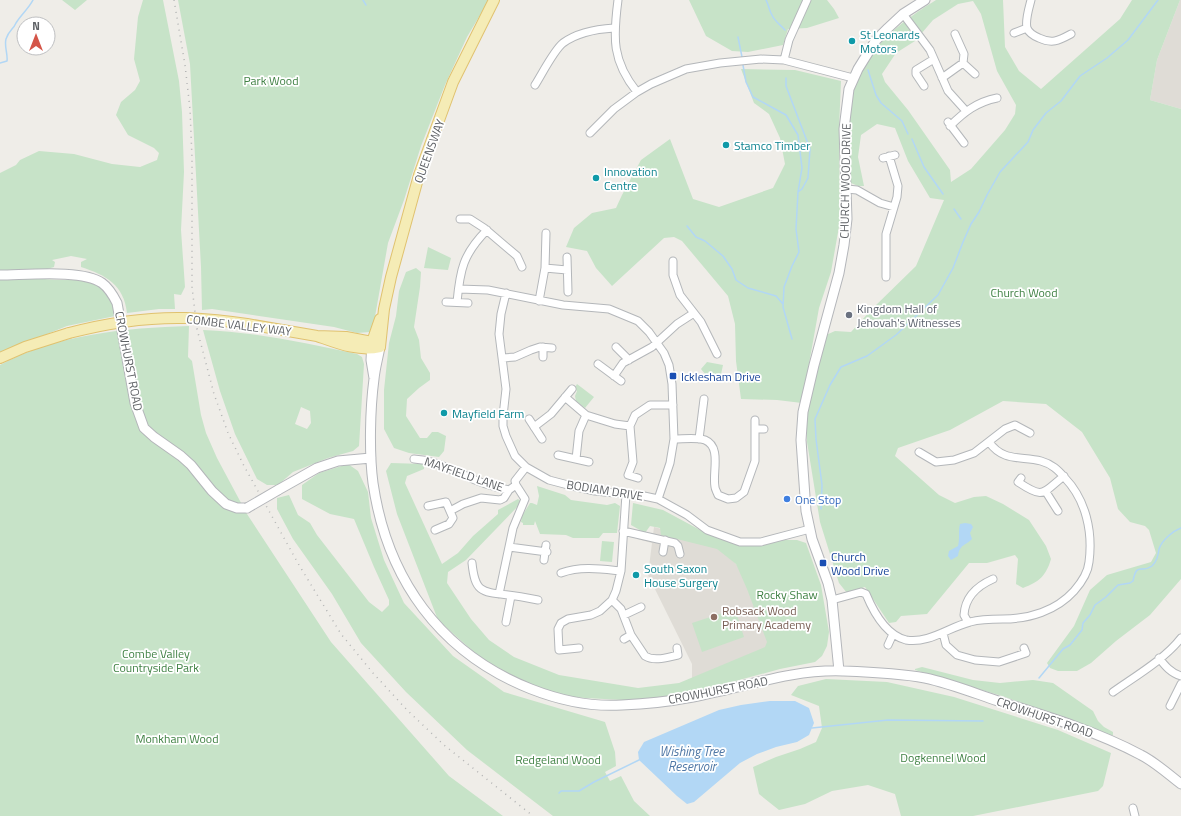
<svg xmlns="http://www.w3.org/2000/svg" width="1181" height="816" font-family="'Titillium Web',sans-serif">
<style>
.education{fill:#dfdcd6}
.green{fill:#c7e3c8;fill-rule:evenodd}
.water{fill:#b2d7f5}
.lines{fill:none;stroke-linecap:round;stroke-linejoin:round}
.stream{stroke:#b2d7f5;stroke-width:1.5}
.street-casing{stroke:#b4b7ba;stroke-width:9}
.secondary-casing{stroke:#b4b6ba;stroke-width:11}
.primary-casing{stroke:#e0c26f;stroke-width:12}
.street{stroke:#fff;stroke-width:7}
.secondary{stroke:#fff;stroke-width:9}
.primary{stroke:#f5ecb6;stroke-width:10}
.rail{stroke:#b3b4b4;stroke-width:1.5;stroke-dasharray:1 5;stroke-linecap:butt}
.secondary-bridge-casing{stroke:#b4b6ba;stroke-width:11;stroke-linecap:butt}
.primary-bridge-casing{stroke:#e0c26f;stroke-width:12;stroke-linecap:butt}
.secondary-bridge{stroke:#fff;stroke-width:9}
.primary-bridge{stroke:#f5ecb6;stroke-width:10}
.culture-dot{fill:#0f9aa8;stroke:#fff;stroke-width:1.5}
.worship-dot{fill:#6b7280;stroke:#fff;stroke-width:1.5}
.transit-dot{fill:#1a4fb4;stroke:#fff;stroke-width:1.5}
.shop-dot{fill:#3f7fe0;stroke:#fff;stroke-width:1.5}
.education-dot{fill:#8d6e63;stroke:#fff;stroke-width:1.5}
.labels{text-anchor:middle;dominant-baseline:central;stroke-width:3.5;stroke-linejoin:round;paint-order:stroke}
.culture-label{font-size:12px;fill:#0d838f;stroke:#fff;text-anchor:start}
.park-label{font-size:12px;fill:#418245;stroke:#fff}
.street-label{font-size:12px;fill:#5f6266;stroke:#fff}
.worship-label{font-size:12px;fill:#5b616d;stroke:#fff;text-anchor:start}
.transit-label{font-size:12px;fill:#164399;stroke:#fff;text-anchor:start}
.shop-label{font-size:12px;fill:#366cbe;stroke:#fff;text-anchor:start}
.education-label{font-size:12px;fill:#785e54;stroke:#fff;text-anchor:start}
.water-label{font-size:13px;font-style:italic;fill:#5078a6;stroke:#fff}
</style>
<rect width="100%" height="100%" fill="#efede8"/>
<path class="education" d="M1180 0H1181V109L1150 100 1157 60Z
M654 527 680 534 724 550 753 584 771 646 692 683V664L648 575 652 543 637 539 638 532 653 535Z"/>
<path class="green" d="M62 0H87L75 10Z
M143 0H163L179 81 182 112 184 172 181 230 185 287 181 295 174 294 175 309H159L127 313C124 285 106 275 81 267V262L87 259 71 256 52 260 55 262 54 267 44 270 0 271V173L16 165 20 160 39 151 74 154 112 164 140 167 157 160 159 153 154 148 128 135 116 115 121 102 135 90 140 81 134 59 138 17Z
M178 0H489L467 37 445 85 421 146 404 200 388 243 373 328 370 332 357 333 334 327 212 309 202 310 201 267 190 64Z
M689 0H827L834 9 839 18 807 28 788 29 783 45 748 52 732 51 706 36Z
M936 0H1003L1005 47 1019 71 1041 89 1120 19 1132 0H1180L1157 60 1150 100 1181 109V579L1150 615 1116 641 1091 663 1077 671H1058L1050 668 1047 663 1074 626 1090 590 1107 575 1151 562 1156 553 1149 530 1145 526 1130 522 1118 509 1110 478 1082 432 1046 404 1003 401 950 430 898 448 895 456 939 495 955 503 974 497 986 496 1003 504 1029 520 1046 546 1051 559C1046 576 1039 582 1023 588L1016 584 1018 559 1015 555 987 563H969L927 614 901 616 896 622 889 623 865 587 847 593 839 583 820 522 807 442V411L826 335 835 331 851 332 872 309 916 266 944 200 930 198 908 161 895 128 877 124 861 135 858 157 864 186H858L851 183C849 161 845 128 849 106 853 87 865 61 878 46 892 29 918 11 936 0ZM973 1 981 14 997 71 1016 105 1015 114 1005 130 971 169 951 182 950 170 908 110 885 82 882 74 896 53 915 41 933 20 958 4Z
M741 69 795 70 841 81 839 129 840 221 831 272 819 308 802 403 777 400 741 399 736 361 735 324 728 296 682 241 674 237 664 238 612 286 596 268 587 251 566 247 574 228 592 213 616 208 622 195 641 160 670 139 693 199 719 207 773 188 785 164 780 138 769 114 754 103Z
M428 247 451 258 448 270 424 268Z
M416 268 421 272 420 287 414 327 419 340 421 358 430 373V380L419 388 407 399 406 416 420 438H427L432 432H438L446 436 444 451 439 457 409 453 394 448 384 429V390L389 343 396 316 399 291 406 272Z
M38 278C50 280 61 280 73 280 77 280 82 279 86 280 105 284 112 299 115 316L67 326 0 353V279Z
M189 326 188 357 192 361 201 415 206 433 217 458 247 514 331 642 449 776 503 816H0V365C58 334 125 328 189 326Z
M203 330C255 332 306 343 357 354L362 357 364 364 359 446 353 451 328 458 293 472 278 485H267L257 479 235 434 220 391ZM301 407 310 411 311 423 307 429 295 424Z
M707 362 723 365 720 379C712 378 706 376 701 369Z
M577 384 594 397 585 408 576 401 575 396 577 391 574 389Z
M391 463 424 464V469L407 476 405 483 442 564 458 553 473 536 498 514V510L518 499 522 502 466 560 448 572 447 583 471 619 489 640 514 657 559 675 638 688 679 683 765 647 767 642 747 589 736 564 717 549 661 535 660 528 650 526 645 533 631 525 633 503 663 510 702 531 740 546 764 545 784 540H797L806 543 821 585 829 632 827 646 822 656 815 662 780 669 688 694 642 701 585 698 565 696 543 689 514 678 477 655 438 620 397 514 386 471Z
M348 464 358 471 368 492 371 518 384 560 404 603 453 656 504 692 605 722 615 752 616 766 605 772 610 781 621 776 634 801 650 816H553L467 750 406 692 361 643 332 594 293 539 277 509V498L289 495 298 515 310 523 317 535 369 602 382 612 389 605V600L374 567 354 519 330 514 302 499V485L319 473Z
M537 486 565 495 571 500 607 505 615 503 620 506 617 533H603L599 538H573L566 535 540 534 535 521 534 525H523V523L521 522 522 516 530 503H532L537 505 539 496Z
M602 541 614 542 612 562 600 561Z
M735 609 744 637 702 652 692 623Z
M922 667 973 680 1000 683 1033 680 1053 683 1093 711 1098 721 1104 727 1113 732V735L1111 736 1064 718 1002 696 915 670V669Z
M826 679 887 682 954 697 1058 730 1111 753 1103 786 1098 791 973 816H901L895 794 868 785 832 791 805 804 779 810 759 794 753 767 776 757 800 749 816 742 822 728 819 706 791 695 798 686Z"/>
<path class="water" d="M965 523 971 524 973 527 970 533 972 539C965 546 960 544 958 556L951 560 948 556 949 551 958 546C960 538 958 531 960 524Z
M770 701H795L809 708 814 723 809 735 797 742 776 747 757 754 740 763 694 802 687 804 677 796 639 760 638 752 644 742 719 710 741 705Z"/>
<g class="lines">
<path class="stream" d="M363 0 366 5
M766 0C769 5 769 11 772 15 775 22 781 25 785 30
M738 37 742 57
M0 63 7 61C8 54 4 46 6 39 9 30 13 30 16 23 21 15 29 8 33 0
M743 65 746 82 753 97 786 115 798 135 802 168 798 192 796 229 799 252 792 266 784 287 783 307 792 339
M868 70 876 95 881 103 902 121 908 134
M786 78V86L810 149 808 178 802 189 798 192
M912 139 924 167 943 194
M954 209 961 219
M687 226 696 237 705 241 723 256 732 269 736 280 748 288 776 296 783 304
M821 509 822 485 816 439 815 419 830 385 841 367 867 356 896 335 938 295 953 268 963 242 971 224 979 212 987 195 1000 172 1028 142 1033 130 1046 113 1061 101 1080 76 1107 58 1128 40 1158 0
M1039 678 1063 649 1070 645 1082 630 1083 623 1090 615 1095 605 1106 597 1118 585 1130 583 1133 581C1137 561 1141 574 1152 566 1157 561 1158 556 1159 549 1162 540 1173 531 1181 528
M812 728 888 720 983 721
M559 793 561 791H579L594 782 639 760"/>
<defs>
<path id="street" d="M618 0C613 38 612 61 637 92
M1031 0C1029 8 1025 20 1027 28 1029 33 1034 36 1039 38 1052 44 1058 41 1071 34
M903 14 930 50 948 91 966 111
M1014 33 1027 28
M784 60 789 40 807 0
M963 63 975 74
M942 78 963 63 964 54 955 34
M535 85C542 74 554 50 563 43 578 32 597 29 614 28
M924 86 916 74V70L934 59
M948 122 964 143
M950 126C964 112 977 102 997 98
M590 133 614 109 637 92 651 84 686 69 720 63 761 59 784 60 853 78
M883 158 895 155
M847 189 857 190 880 203 894 207
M460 219H470L484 228 517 256 522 267
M567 257 568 292
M673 261V275L680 295 701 322 717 354
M545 268 567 270
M886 277V234L897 197 898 186 889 156
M459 289 488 290 563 305 609 309 638 321 649 332 664 353 669 365 672 384 674 439 670 463 658 499
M506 293 501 314 499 334 506 389 503 416V426L506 436 515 456 526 467 549 480 568 485 595 491 644 496 658 499 687 515 707 530 740 542H761L810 529
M539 301 545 268 546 233
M446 302 468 303
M457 302C460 270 463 254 487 230
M616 347 629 360
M543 357V347
M503 358 515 357 531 350 540 347 552 348
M598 364 621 381
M614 376 623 363 652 347 677 324 694 313
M565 397 586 415 615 424 630 426
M529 419 542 439
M534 427 551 414 572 389
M756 429H764
M674 439C683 439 697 437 705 440 722 447 712 473 715 487 715 489 717 492 718 495L728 499 736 498 744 492 755 461V420
M699 439 704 399
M919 452 936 462 954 460 974 453 1005 429 1015 425 1030 433
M558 455 589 462
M414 459C433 460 447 468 464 475 478 482 493 487 509 490L516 485 515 481 526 467
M576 459 579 431 586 415
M638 478 628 475 633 462 630 426 635 415 650 405H673
M1021 478 1018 482C1045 500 1042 493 1064 476
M1046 492 1058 511
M428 506 446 502 453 518 449 524 435 530
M450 511 463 504 481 498 500 500 504 498 509 490
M623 531 675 543 678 546 680 554
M509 547 547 552
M663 552 665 540
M544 560 546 545
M472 563C475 592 481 592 508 595 518 596 528 598 538 600
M561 573C581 566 601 569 621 571
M499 594 513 528 525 499 516 485
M612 600 621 609 631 635 645 656C655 662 668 657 678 655L677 648
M832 600 861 592 866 594C873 611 886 635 906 640 929 644 949 627 970 622 981 619 992 619 1003 619 1029 619 1056 611 1074 591 1081 583 1088 573 1089 562 1093 532 1086 500 1065 478 1058 470 1052 464 1041 461 1021 456 1003 462 989 442
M624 615 641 607
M506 622 511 596
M968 622 964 615C965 597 977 586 993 579
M943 633 946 645 957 655 975 660 999 662 1026 653 1024 648
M624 639 631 635
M888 645 893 634
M579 648 559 650 558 629 561 623 568 619 591 615 600 611 612 600 616 591 621 571 626 494
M1159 658C1165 666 1171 673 1181 676
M1113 692C1134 677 1165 659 1181 638
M1170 706 1181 684
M1133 808 1135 816"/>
<path id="secondary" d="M0 275C25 275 83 269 102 283 109 288 113 295 117 303L135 403 144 428 154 437 181 456 191 465 212 491 226 504 237 508H247
M374 378 371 360 372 342 380 347C378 358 375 368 374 379 370 409 369 453 373 483 387 579 440 653 531 689 559 700 591 707 622 705 643 704 666 702 687 698 739 689 790 669 843 671 870 672 898 673 925 678 949 683 974 693 998 701 1046 716 1096 731 1141 755 1155 762 1168 774 1181 784
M278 490 317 468 338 461 371 458
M839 671 832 600 828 583 812 539 806 511 801 440 803 412 814 365 839 273 844 245 847 219 844 129 849 89 858 69 876 40 888 28 903 14 925 0"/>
<path id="primary" d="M247 324 317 336 346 337 372 342 380 319
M317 336C337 343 358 352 380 347L384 309 391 277 419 175 453 82 494 0
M0 358 25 347 69 333"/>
</defs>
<use href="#street" class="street-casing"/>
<use href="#secondary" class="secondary-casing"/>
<use href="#primary" class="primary-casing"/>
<use href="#street" class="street"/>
<use href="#secondary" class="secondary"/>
<use href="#primary" class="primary"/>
<path class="rail" d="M174 0 185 65 190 109 192 158V287L197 329 214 394 228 433 244 466 299 565 341 634 373 673 407 710 444 745 533 816"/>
<defs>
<path id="secondary-bridge" d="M247 508 278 490"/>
<path id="primary-bridge" d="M69 333C107 323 146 317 186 318 206 319 227 321 247 324"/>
</defs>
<use href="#secondary-bridge" class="secondary-bridge-casing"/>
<use href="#primary-bridge" class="primary-bridge-casing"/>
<use href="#secondary-bridge" class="secondary-bridge"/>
<use href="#primary-bridge" class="primary-bridge"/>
</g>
<g class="culture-dot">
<circle cx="852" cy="41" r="4"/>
<circle cx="726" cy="145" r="4"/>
<circle cx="596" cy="178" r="4"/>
<circle cx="444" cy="413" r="4"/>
<circle cx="636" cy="575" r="4"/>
</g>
<circle class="worship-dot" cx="849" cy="315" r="4"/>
<g class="transit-dot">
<rect x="669" y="372" width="8" height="8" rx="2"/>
<rect x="819" y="559" width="8" height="8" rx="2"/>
</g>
<circle class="shop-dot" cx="787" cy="499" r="4"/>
<circle class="education-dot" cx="714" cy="617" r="4"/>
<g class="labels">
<g class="culture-label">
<text x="860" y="34">St Leonards<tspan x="860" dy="14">Motors</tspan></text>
<text x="734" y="145">Stamco Timber</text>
<text x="604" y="171">Innovation<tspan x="604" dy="14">Centre</tspan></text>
<text x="452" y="413">Mayfield Farm</text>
<text x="644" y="568">South Saxon<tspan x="644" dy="14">House Surgery</tspan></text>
</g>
<g class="park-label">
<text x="271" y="80">Park Wood</text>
<text x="1024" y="292">Church Wood</text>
<text x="787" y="594">Rocky Shaw</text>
<text x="156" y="653">Combe Valley<tspan x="156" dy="14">Countryside Park</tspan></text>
<text x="177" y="738">Monkham Wood</text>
<text x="943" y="757">Dogkennel Wood</text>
<text x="558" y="759">Redgeland Wood</text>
</g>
<g class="street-label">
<text transform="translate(429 151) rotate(-70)">QUEENSWAY</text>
<text transform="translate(845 181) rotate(-89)">CHURCH WOOD DRIVE</text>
<text transform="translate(239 325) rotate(7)">COMBE VALLEY WAY</text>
<text transform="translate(129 361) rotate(79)">CROWHURST ROAD</text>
<text transform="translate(464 474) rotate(19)">MAYFIELD LANE</text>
<text transform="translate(605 490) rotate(9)">BODIAM DRIVE</text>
<text transform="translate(718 690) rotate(-11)">CROWHURST ROAD</text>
<text transform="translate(1045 717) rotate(19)">CROWHURST ROAD</text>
</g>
<g class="worship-label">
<text x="857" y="308">Kingdom Hall of<tspan x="857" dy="14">Jehovah's Witnesses</tspan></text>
</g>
<g class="transit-label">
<text x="681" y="376">Icklesham Drive</text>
<text x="831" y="556">Church<tspan x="831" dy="14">Wood Drive</tspan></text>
</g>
<g class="shop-label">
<text x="795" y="499">One Stop</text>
</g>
<g class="education-label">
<text x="722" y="610">Robsack Wood<tspan x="722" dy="14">Primary Academy</tspan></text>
</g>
<g class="water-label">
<text x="692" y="751">Wishing Tree<tspan x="692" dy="15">Reservoir</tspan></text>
</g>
</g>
<g transform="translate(36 36)"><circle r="19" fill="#ffffff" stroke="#bfc0c2"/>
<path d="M0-3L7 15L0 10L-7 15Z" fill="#d45548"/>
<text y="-6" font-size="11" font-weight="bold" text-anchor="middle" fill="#5f6266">N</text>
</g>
</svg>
